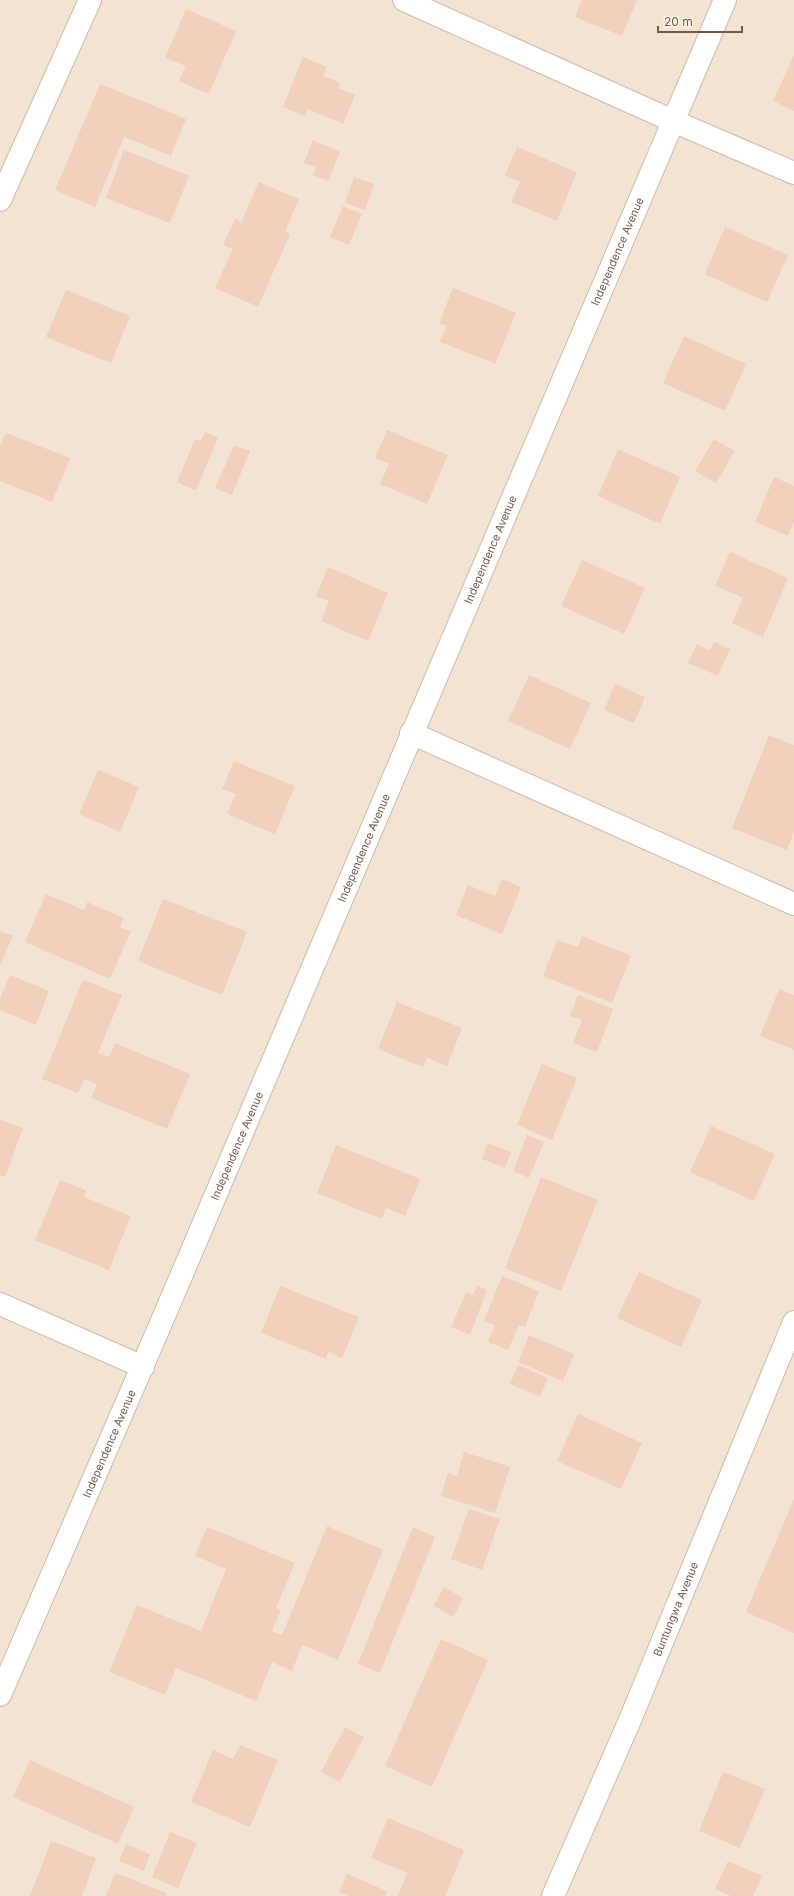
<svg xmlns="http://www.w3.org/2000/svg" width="794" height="1896" font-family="Inter,sans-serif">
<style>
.residential{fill:#f3e3d2}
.building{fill:#f0d0bc}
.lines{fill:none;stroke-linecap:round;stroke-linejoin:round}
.street-casing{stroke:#ccb9ab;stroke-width:24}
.street{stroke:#fff;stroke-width:22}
.labels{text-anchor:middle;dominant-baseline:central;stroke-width:3;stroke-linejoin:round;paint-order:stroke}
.street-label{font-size:11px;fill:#73584a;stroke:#fef6ea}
</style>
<rect width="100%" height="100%" fill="#fbf2e4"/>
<path class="residential" d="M0 0H794V1896H0Z"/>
<path class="building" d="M582 0H637L622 36 575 17Z
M186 9 236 31 209 94 179 81 186 66 165 58Z
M794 55V111L773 101Z
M303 57 327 67 323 76 341 83 338 88 355 95 343 124 308 109 305 116 283 107Z
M100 84 186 119 171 156 124 137 95 207 55 190Z
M313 140 340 152 328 181 313 175 316 167 304 163Z
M517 147 577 172 557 221 511 202 520 182 505 175Z
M124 150 189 176 170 223 106 198Z
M354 177 374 184 365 210 345 203Z
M259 182 299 199 285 231 290 234 258 307 215 288 233 249 223 245 235 219 241 222Z
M343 206 362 214 349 245 330 237Z
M725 227 788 255 767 302 705 274Z
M453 288 516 313 495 364 440 342 447 326 439 323Z
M66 290 130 316 111 363 46 337Z
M684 336 746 364 725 411 663 383Z
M387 430 448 455 427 504 380 484 389 464 375 458Z
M205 432 218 438 196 490 177 482 195 439 201 441Z
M6 433 70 458 52 502 0 481V446Z
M714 439 735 451 716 483 695 471Z
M234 445 250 451 232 495 215 488Z
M618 449 680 477 660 524 598 496Z
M774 477 794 486V522L788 536 755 522Z
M730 552 788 578 763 637 732 623 743 598 715 586Z
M582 560 645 588 624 634 561 606Z
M328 567 388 593 368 641 321 621 329 601 316 596Z
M714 642 730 649 718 676 688 663 697 644 710 650Z
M529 675 591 703 570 749 508 721Z
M615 684 645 697 634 723 604 710Z
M769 735 794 745V832L787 850 732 828Z
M234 761 295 786 275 834 227 814 236 794 222 789Z
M98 770 139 787 120 832 79 814Z
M502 879 521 887 502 934 456 915 468 885 495 896Z
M46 894 84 910 87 902 124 918 120 927 131 931 110 979 25 942Z
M163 899 247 932 222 995 138 961Z
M0 931 13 936 0 965Z
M582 936 631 956 612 1003 543 976 557 940 578 947Z
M10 975 49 991 36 1025 0 1010V999Z
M83 980 122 995 98 1053 109 1057 115 1043 190 1074 167 1129 91 1098 97 1084 84 1079 78 1093 42 1079Z
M779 989 794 995V1050L760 1036Z
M578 995 613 1009 597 1052 573 1043 582 1020 570 1016Z
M397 1002 462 1028 447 1066 427 1058 423 1067 378 1049Z
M542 1064 577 1078 552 1140 517 1125Z
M0 1120 23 1128 5 1177 0 1175Z
M711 1126 775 1154 754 1201 690 1172Z
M527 1135 544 1142 529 1178 513 1171Z
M488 1143 511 1152 505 1168 482 1159Z
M336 1145 420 1179 405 1216 386 1208 382 1219 317 1193Z
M541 1177 598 1200 561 1291 505 1268Z
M60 1180 86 1190 84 1197 131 1216 109 1270 35 1240Z
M639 1272 702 1300 681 1347 617 1318Z
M502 1276 539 1291 525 1327 519 1325 508 1350 488 1342 495 1325 484 1321Z
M280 1286 359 1317 342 1358 328 1352 326 1359 261 1333Z
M477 1286 487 1290 470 1335 451 1327 466 1292 473 1295Z
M529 1335 574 1354 563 1381 518 1362Z
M518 1365 548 1378 540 1397 510 1384Z
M578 1414 642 1443 621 1489 557 1461Z
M464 1452 510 1467 495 1513 441 1496 448 1473 457 1476Z
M794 1499V1633L746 1612Z
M469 1509 500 1519 482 1570 451 1559Z
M327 1526 383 1550 338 1660 302 1645 292 1671 272 1662 256 1701 176 1668 165 1695 109 1672 137 1605 201 1631 226 1569 195 1556 207 1527 295 1563 276 1608 281 1610 272 1631 282 1635Z
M413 1527 435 1537 380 1673 358 1664Z
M444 1587 463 1598 453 1617 434 1606Z
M441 1639 488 1660 432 1787 385 1766Z
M345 1727 364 1737 340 1782 321 1772Z
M240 1745 278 1760 250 1827 191 1802 213 1750 233 1759Z
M30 1760 134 1807 118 1844 13 1797Z
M723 1772 765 1789 740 1848 699 1831Z
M388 1818 464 1850 445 1896H398L407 1873 371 1858Z
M170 1832 197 1843 178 1888 152 1877Z
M51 1841 96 1858 82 1896H30Z
M126 1844 150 1854 144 1871 119 1861Z
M728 1861 762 1876 753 1896H731L715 1889Z
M115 1873 167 1893 166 1896H106Z
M347 1874 387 1891 385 1896H348L339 1892Z"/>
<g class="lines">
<defs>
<g id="street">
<path d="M404 0 673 121 794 173"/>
<path d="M0 200 90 0"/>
<path d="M411 733 794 904"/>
<path d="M0 1304 143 1367"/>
<path id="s1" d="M0 1695C246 1132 482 565 725 0"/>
<path id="s2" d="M553 1896 630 1720 794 1322"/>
</g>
</defs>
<use href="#street" class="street-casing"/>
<use href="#street" class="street"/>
</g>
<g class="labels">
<g class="street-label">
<text stroke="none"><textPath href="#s1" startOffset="1570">Independence Avenue</textPath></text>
<text stroke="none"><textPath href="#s1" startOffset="1246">Independence Avenue</textPath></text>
<text stroke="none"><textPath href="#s1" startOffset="922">Independence Avenue</textPath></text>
<text stroke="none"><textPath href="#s1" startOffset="598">Independence Avenue</textPath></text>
<text stroke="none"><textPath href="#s1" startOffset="274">Independence Avenue</textPath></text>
<text stroke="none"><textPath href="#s2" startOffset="312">Buntungwa Avenue</textPath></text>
</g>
</g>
<path d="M658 26v6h84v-6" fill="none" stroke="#73584a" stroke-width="2"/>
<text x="664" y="26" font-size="12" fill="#73584a" stroke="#fef6ea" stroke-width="3" paint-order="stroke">20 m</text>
</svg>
